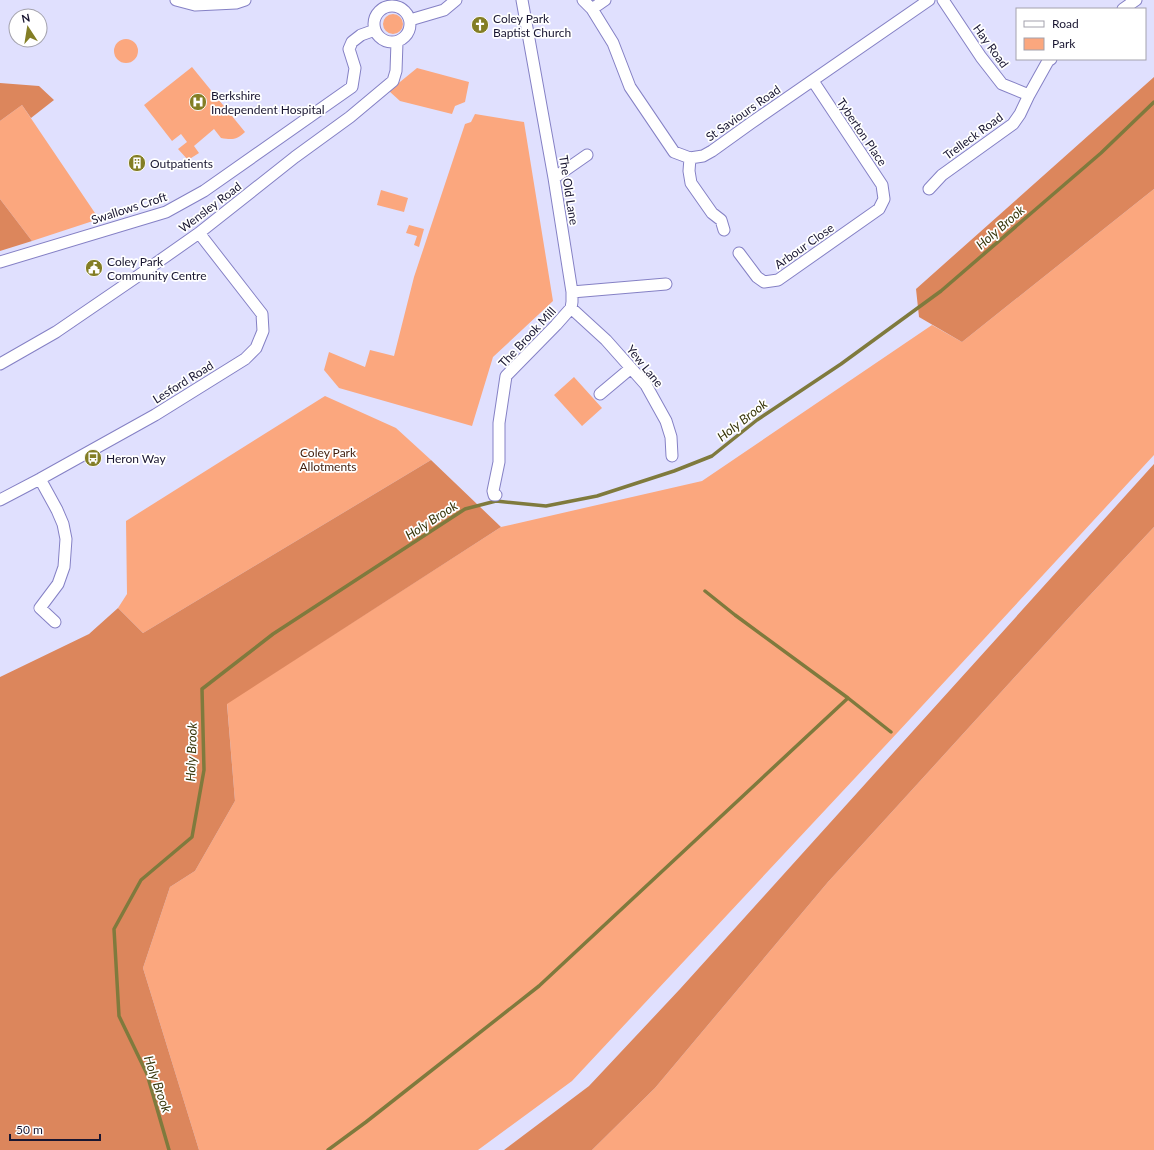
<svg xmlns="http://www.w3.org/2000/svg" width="1154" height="1150" font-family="Lato,sans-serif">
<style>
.green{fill:#fba77e}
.forest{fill:#dc865c}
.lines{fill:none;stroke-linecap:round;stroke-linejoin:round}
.stream{stroke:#7f7a3d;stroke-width:3.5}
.street-casing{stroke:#8581c5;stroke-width:13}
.street{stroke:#fff;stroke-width:11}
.labels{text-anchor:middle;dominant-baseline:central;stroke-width:3.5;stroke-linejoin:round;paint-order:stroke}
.poi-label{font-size:12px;fill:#191631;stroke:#fff;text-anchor:start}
.street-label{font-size:12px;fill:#191631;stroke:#fff}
.park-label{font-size:12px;fill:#411e0d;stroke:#fff}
.water-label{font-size:13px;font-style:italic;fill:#38360b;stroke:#fff}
</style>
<rect width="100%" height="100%" fill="#e0e0fe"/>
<path class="green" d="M383 24a10 10 0 1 1 20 0a10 10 0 1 1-20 0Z
M114 51a12 12 0 1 1 24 0a12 12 0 1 1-24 0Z
M192 67 245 132C237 140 232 140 221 138L214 129 194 146 199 153 188 160 178 149 187 142 181 134 172 141 144 105Z
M417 68 469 82 465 102 455 106 452 114 400 101 389 91Z
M22 105 99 219 32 241 0 199V121Z
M475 114 524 122 553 301 493 357 472 426 339 388 324 370 329 352 365 367 370 350 394 356 414 277 465 124 471 122Z
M1154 189V455L898 732 572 1081 478 1150H199L143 968 170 887 195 871 235 801 227 703 501 527 702 481 932 325 962 342Z
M381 190 408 198 404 212 377 205Z
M409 225 424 229 419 247 414 245 417 236 406 233Z
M574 377 602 408 582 426 554 395Z
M325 396 396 428 431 460 143 633 118 608 127 594 126 521Z
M1154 527V1150H592L655 1088 828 882 1076 610Z"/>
<path class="forest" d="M1154 77V189L962 342 919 317 916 289Z
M0 83 39 86 54 100 31 118 22 105 0 121Z
M0 199 32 241 0 251Z
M431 460 501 527 227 704 235 801 195 871 170 887 143 968 199 1150H0V677L89 634 118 608 143 633Z
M1154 464V527L1076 610 828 882 655 1088 592 1150H504L589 1086 680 989Z"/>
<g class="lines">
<path class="stream" d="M705 591 735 615 848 698 891 732
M169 1150 147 1074 119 1016 114 929 141 880 192 837 204 770 202 689 273 634 465 509 496 501 546 506 597 496 674 471 712 456 757 420 841 364 941 291 1101 153 1154 102
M328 1150 366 1122 539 986 848 698"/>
<defs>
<path id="street" d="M176 0 195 5 236 3 245 0
M522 0 554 178 572 292 666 284
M583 0 592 9 613 43 630 87 674 152 690 158 703 156 712 151 751 123 929 0
M943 0 981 57 1002 84 1029 95
M374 24a18 18 0 1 1 36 0a18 18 0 1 1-36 0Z
M592 9 605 0
M1123 9 1136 0
M410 20 444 10 456 0
M690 158 689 171 691 183 712 213 721 220 724 230
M554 178 587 155
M929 189 942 175 1013 124 1020 114 1029 95 1048 61 1051 59
M739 253 757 277 764 282 778 280 879 209 884 199 882 185 813 81
M0 262 166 212 204 191 352 87 355 68 349 49 352 42 361 35 375 30
M571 308 606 340 646 385 666 421 671 437 672 456
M0 364 56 332 135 278 199 233 295 157 350 117 393 81 396 71 397 42
M600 394 631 368
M40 479 57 510 63 524 66 539 64 567 58 584 40 608 55 622
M496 495H494L493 491 499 462V423L506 376 556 325 571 308 572 302V292
M0 500 40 479 155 415 245 359 256 348 263 331 262 314 199 233"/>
</defs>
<use href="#street" class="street-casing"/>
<use href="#street" class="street"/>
</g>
<defs>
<symbol id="church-disc" viewBox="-11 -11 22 22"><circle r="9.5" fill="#837e25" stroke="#fff"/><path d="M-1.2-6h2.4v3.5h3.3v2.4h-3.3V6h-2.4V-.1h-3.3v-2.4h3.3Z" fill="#fff"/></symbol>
<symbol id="hospital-disc" viewBox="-11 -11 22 22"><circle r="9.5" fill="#837e25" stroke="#fff"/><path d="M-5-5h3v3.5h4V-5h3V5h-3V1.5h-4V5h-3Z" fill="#fff"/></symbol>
<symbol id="building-disc" viewBox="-11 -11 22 22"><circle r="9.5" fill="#837e25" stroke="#fff"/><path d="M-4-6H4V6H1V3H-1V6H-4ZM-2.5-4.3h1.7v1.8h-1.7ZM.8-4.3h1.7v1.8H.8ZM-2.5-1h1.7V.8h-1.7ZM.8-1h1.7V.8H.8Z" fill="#fff"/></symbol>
<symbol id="civic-disc" viewBox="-11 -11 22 22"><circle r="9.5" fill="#837e25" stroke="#fff"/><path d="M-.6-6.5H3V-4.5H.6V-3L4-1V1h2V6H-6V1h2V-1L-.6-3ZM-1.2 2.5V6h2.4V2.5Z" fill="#fff"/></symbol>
<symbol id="bus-disc" viewBox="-11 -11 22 22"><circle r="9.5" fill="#837e25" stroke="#fff"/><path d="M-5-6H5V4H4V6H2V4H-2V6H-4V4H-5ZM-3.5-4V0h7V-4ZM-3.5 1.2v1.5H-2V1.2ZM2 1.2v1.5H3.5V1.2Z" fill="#fff"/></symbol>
</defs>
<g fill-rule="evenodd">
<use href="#church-disc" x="470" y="15" width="20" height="20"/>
<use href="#hospital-disc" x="188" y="92" width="20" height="20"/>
<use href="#building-disc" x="127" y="153" width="20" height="20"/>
<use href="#civic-disc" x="84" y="258" width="20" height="20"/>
<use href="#bus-disc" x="83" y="448" width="20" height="20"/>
</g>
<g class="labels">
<g class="poi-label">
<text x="493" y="18">Coley Park<tspan x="493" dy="14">Baptist Church</tspan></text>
<text x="211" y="95">Berkshire<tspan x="211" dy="14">Independent Hospital</tspan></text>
<text x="150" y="163">Outpatients</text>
<text x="107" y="261">Coley Park<tspan x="107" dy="14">Community Centre</tspan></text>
<text x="106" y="458">Heron Way</text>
</g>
<g class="street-label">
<text transform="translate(991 46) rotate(54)">Hay Road</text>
<text transform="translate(743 113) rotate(-35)">St Saviours Road</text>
<text transform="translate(862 132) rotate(56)">Tyberton Place</text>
<text transform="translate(973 136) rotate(-36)">Trelleck Road</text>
<text transform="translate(569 190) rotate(81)">The Old Lane</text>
<text transform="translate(210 207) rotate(-37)">Wensley Road</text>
<text transform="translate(129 208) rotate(-18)">Swallows Croft</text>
<text transform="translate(804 246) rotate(-35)">Arbour Close</text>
<text transform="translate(527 337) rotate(-47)">The Brook Mill</text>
<text transform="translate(645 366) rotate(51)">Yew Lane</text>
<text transform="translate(183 382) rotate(-32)">Lesford Road</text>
</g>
<g class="park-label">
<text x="328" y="452">Coley Park<tspan x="328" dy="14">Allotments</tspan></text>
</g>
<g class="water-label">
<text transform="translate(1000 227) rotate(-41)">Holy Brook</text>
<text transform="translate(742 420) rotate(-38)">Holy Brook</text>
<text transform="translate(431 520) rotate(-33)">Holy Brook</text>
<text transform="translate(191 752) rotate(-88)">Holy Brook</text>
<text transform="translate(158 1084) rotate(71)">Holy Brook</text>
</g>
</g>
<rect x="1016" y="8" width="130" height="52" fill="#ffffff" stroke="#a3a2ad"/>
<rect x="1024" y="21" width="20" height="6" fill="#ffffff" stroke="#a3a2ad"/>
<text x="1052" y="28" font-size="12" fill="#191631">Road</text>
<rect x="1024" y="38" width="20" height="12" fill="#fba77e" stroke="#a3a2ad"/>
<text x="1052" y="48" font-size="12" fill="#191631">Park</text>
<g transform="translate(28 28) rotate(348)"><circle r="19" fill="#ffffff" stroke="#a3a2ad"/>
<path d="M0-3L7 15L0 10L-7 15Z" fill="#837e25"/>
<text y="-6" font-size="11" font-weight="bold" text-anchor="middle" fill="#191631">N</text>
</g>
<path d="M10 1134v6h90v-6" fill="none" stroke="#191631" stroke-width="2"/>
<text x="16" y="1134" font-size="12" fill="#191631" stroke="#ffffff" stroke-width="3" paint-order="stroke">50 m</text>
</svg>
